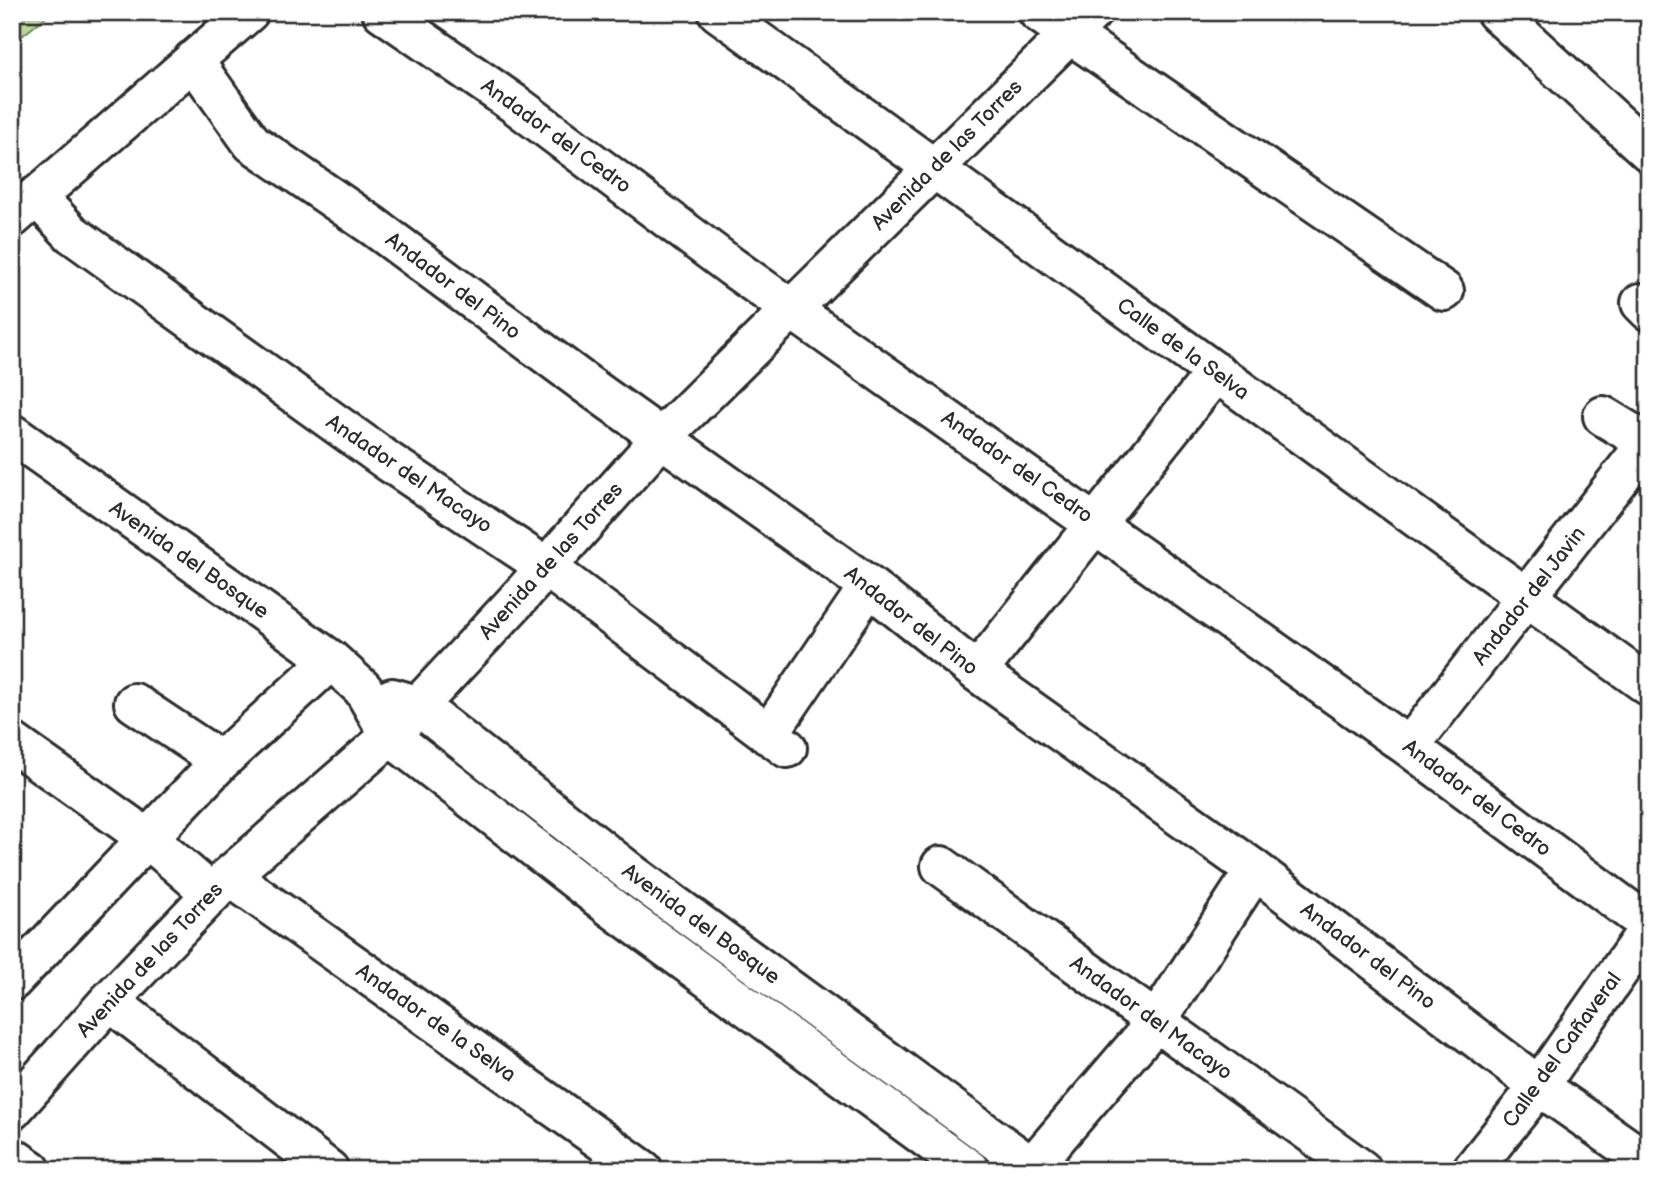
<svg xmlns="http://www.w3.org/2000/svg" width="1661" height="1182" font-family="'Balsamiq Sans',sans-serif">
<style>
.green{fill:#b9da93;stroke:#72825f;stroke-width:2}
.lines{fill:none;stroke-linecap:round;stroke-linejoin:round}
.minor-casing{stroke:#2b2b2b;stroke-width:44}
.minor{stroke:#fff;stroke-width:38}
.labels{text-anchor:middle;dominant-baseline:central;stroke-width:5;stroke-linejoin:round;paint-order:stroke}
.street-label{font-size:21px;fill:#2b2b2b;stroke:#fff}
</style>
<rect width="100%" height="100%" fill="#fff"/>
<filter id="ink" filterUnits="userSpaceOnUse"><feTurbulence type="fractalNoise" baseFrequency=".0143" numOctaves="2"/><feDisplacementMap in="SourceGraphic" scale="14" xChannelSelector="R" yChannelSelector="G"/><feConvolveMatrix kernelMatrix="1 2 1 2 8 2 1 2 1" color-interpolation-filters="sRGB"/></filter>
<g filter="url(#ink)">
<path class="green" d="M12 12H52L12 44Z"/>
<g class="lines">
<defs>
<path id="minor" d="M382 12 516 105 732 267 1409 747 1649 925
M718 12 1649 686
M1038 12 1444 291
M1496 12 1649 152
M193 60 252 143 373 226 586 384 869 586 977 672 1255 870 1539 1086 1649 1163
M36 196 72 234 389 462 546 567 787 748
M12 218 249 12
M1641 303 1649 311
M1603 416 1649 444
M12 434 331 660 363 689 390 736 612 908 970 1170
M977 672 1216 372
M392 698 417 705 632 874 1036 1170
M134 703 221 761
M768 735 869 586
M12 742 147 838 212 894
M1409 747 1647 443
M941 866 1362 1170
M229 876 643 1170
M12 981 221 761 331 660
M109 1001 329 1170
M12 1110 109 1001 229 876 390 736 516 601 662 437 1092 12
M12 1157 31 1170
M1029 1170 1156 1022 1255 870
M1472 1170 1539 1086 1649 928"/>
</defs>
<use href="#minor" class="minor-casing"/>
<use href="#minor" class="minor"/>
</g>
</g>
<g class="labels">
<g class="street-label">
<text transform="translate(556 136) rotate(36)">Andador del Cedro</text>
<text transform="translate(947 155) rotate(-45)">Avenida de las Torres</text>
<text transform="translate(453 286) rotate(37)">Andador del Pino</text>
<text transform="translate(1183 349) rotate(36)">Calle de la Selva</text>
<text transform="translate(1017 467) rotate(35)">Andador del Cedro</text>
<text transform="translate(409 474) rotate(34)">Andador del Macayo</text>
<text transform="translate(189 560) rotate(35)">Avenida del Bosque</text>
<text transform="translate(551 561) rotate(-48)">Avenida de las Torres</text>
<text transform="translate(1529 596) rotate(-52)">Andador del Javin</text>
<text transform="translate(911 621) rotate(38)">Andador del Pino</text>
<text transform="translate(1477 798) rotate(37)">Andador del Cedro</text>
<text transform="translate(701 924) rotate(36)">Avenida del Bosque</text>
<text transform="translate(1368 956) rotate(37)">Andador del Pino</text>
<text transform="translate(150 960) rotate(-47)">Avenida de las Torres</text>
<text transform="translate(1151 1018) rotate(36)">Andador del Macayo</text>
<text transform="translate(436 1023) rotate(35)">Andador de la Selva</text>
<text transform="translate(1562 1050) rotate(-54)">Calle del Cañaveral</text>
</g>
</g>
<rect width="1661" height="1182" fill="none" stroke="#fff" stroke-width="42"/>
<rect x="21" y="21" width="1619" height="1140" fill="none" stroke="#2b2b2b" stroke-width="2.5" filter="url(#ink)"/>
</svg>
